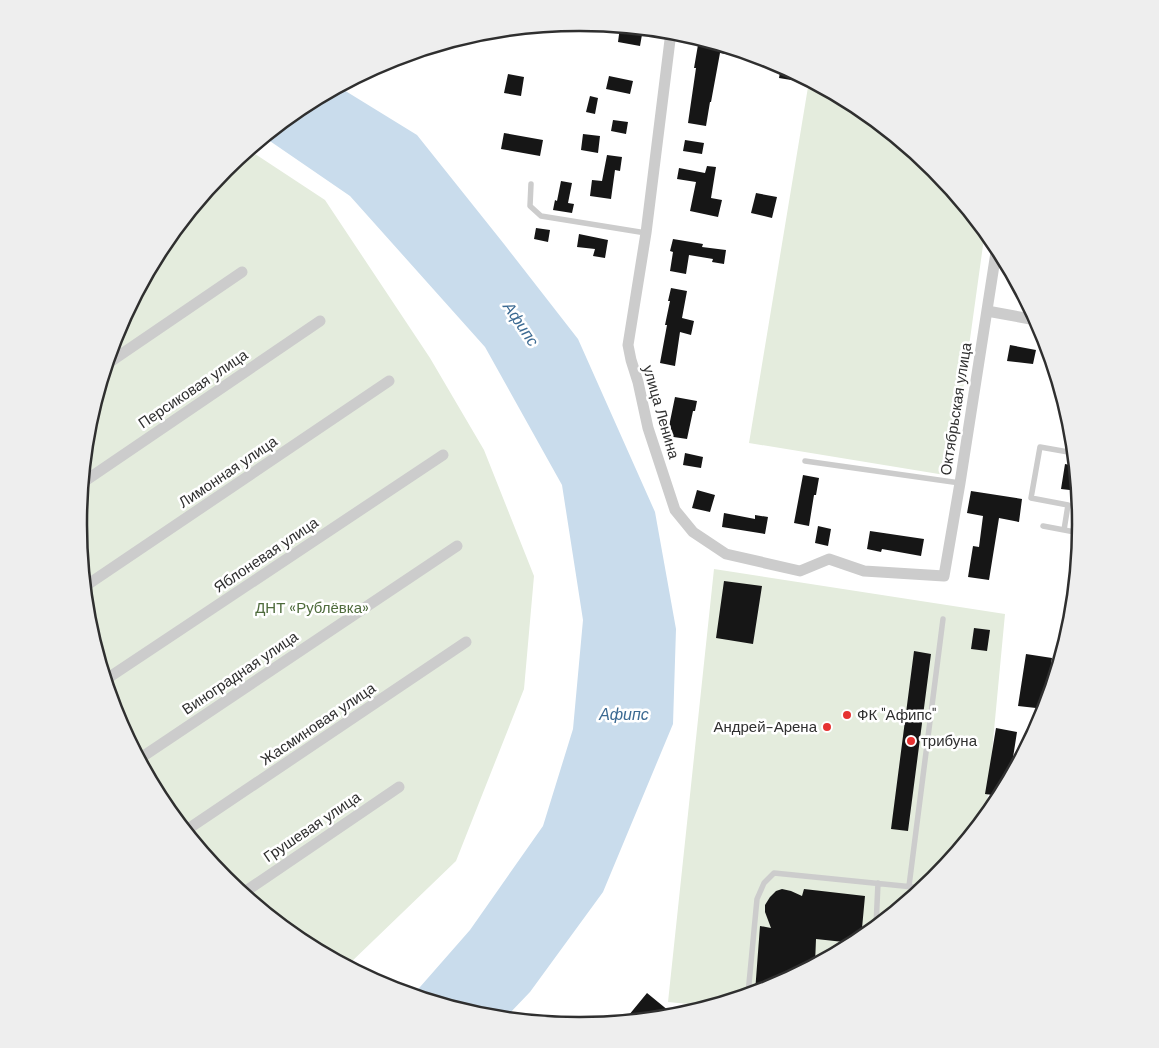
<svg xmlns="http://www.w3.org/2000/svg" width="1159" height="1048" font-family="'DM Sans',sans-serif">
<style>
.green{fill:#e4ecdd}
.water{fill:#c9dcec}
.building{fill:#161616}
.lines{fill:none;stroke-linecap:round;stroke-linejoin:round}
.service{stroke:#ccc;stroke-width:5.5}
.minor{stroke:#ccc;stroke-width:11}
.poi-dot{fill:#e63231;stroke:#fff;stroke-width:2}
.labels{text-anchor:middle;dominant-baseline:central;stroke-width:5;stroke-linejoin:round;paint-order:stroke}
.street-label{font-size:15px;fill:#2f2f2f;stroke:#fff}
.park-label{font-size:15px;fill:#4e6b3c;stroke:#fff}
.poi-label{font-size:15px;fill:#2f2f2f;stroke:#fff;text-anchor:start}
.water-label{font-size:16px;font-style:italic;fill:#3c6a92;stroke:#fff}
.rim{fill:none;stroke:#2f2f2f;stroke-width:2.5}
</style>
<rect width="100%" height="100%" fill="#fff"/>
<path class="green" d="M809 81 858 107 934 170 985 231 951 476 749 443Z
M249 150 325 200 430 358 484 450 534 576 524 689 456 861 347 966 301 941 225 878 162 802 116 716 88 622 78 524 88 426 116 332 163 245 225 169Z
M714 569 1005 614 986 815 934 879 858 941 771 987 709 1006 668 1002Z"/>
<path class="water" d="M339 87 417 135 504 244 578 339 655 512 676 629 673 724 603 892 530 992 505 1018 481 1016 413 995 470 930 543 826 573 729 583 620 562 485 485 347 350 196 264 137 301 107Z"/>
<path class="building" d="M620 27 643 29 640 46 618 42Z
M699 39 739 51 737 56 720 53 711 102H710L706 126 688 123 696 68H694Z
M781 66 810 81 809 83 779 78Z
M508 74 524 77 521 96 504 93Z
M609 76 633 81 630 94 606 89Z
M590 96 598 98 595 114 586 112Z
M613 120 628 122 626 134 611 131Z
M504 133 543 140 540 156 501 149Z
M583 134 600 136 598 153 581 150Z
M685 140 704 143 702 154 683 151Z
M607 155 622 157 620 171 615 170 611 199 590 196 592 180 602 181Z
M707 166 716 167 711 198 722 200 718 217 690 211 696 182 677 179 679 168 705 173Z
M561 181 572 183 568 203 574 204 572 213 553 210 555 200 557 201Z
M756 193 777 197 772 218 751 213Z
M536 228 550 230 548 242 534 239Z
M579 234 608 240 605 258 593 256 595 249 577 247Z
M673 239 703 244 702 247 726 250 724 264 712 262 713 259 689 255 686 274 670 271 673 252 670 251Z
M671 288 687 291 682 318 694 321 691 335 680 332 675 366 660 363 667 325H665L670 301H668Z
M1010 345 1036 350 1033 364 1007 361Z
M675 397 697 401 695 411H693L687 439 667 436Z
M685 453 703 457 701 468 683 465Z
M1065 464 1075 466 1078 491 1061 489Z
M803 475 819 478 816 495H814L809 526 794 523Z
M697 490 715 495 710 512 692 508Z
M971 491 1022 499 1019 522 999 518 989 580 968 577 973 546 979 547 983 516 967 513Z
M724 513 755 519V515L768 517 765 534 722 527Z
M818 526 831 529 828 546 815 543Z
M870 531 924 539 921 556 882 549 881 552 867 549Z
M724 581 762 586 753 644 716 638Z
M974 628 990 630 987 651 971 649Z
M914 651 931 654 908 831 891 829Z
M1026 654 1052 658 1045 709 1018 706Z
M996 728 1017 732 1010 777 1000 796 985 794Z
M782 889 791 891 802 896 804 889 865 896 861 939 853 943 816 939 815 964 771 987 755 992 760 926 771 928 765 912V905L770 897 776 891Z
M647 993 669 1011 664 1017 624 1021Z"/>
<g class="lines">
<path class="service" d="M531 184 530 206 541 216 646 233
M805 461 960 483
M1043 526 1080 533
M1064 530 1068 505 1031 498 1040 447 1074 453
M909 886 943 619
M876 926 878 883
M832 955 834 954
M748 994 757 899 764 883 774 873 923 888"/>
<path class="minor" d="M671 32 646 233 628 345 631 360 638 382 648 428 675 510 693 532 726 554 800 571 829 559 864 571 944 576 960 483 997 246
M987 311 1036 320
M107 364 242 272
M82 483 320 321
M84 587 389 381
M105 680 443 455
M139 759 457 546
M185 831 466 642
M243 893 399 787"/>
</g>
<g class="poi-dot">
<circle cx="847" cy="715" r="5"/>
<circle cx="827" cy="727" r="5"/>
<circle cx="911" cy="741" r="5"/>
</g>
<g class="labels">
<g class="street-label">
<text transform="translate(193 389) rotate(-34)">Персиковая улица</text>
<text transform="translate(956 409) rotate(-81)">Октябрьская улица</text>
<text transform="translate(661 412) rotate(74)">улица Ленина</text>
<text transform="translate(228 472) rotate(-34)">Лимонная улица</text>
<text transform="translate(266 555) rotate(-34)">Яблоневая улица</text>
<text transform="translate(240 673) rotate(-34)">Виноградная улица</text>
<text transform="translate(318 724) rotate(-34)">Жасминовая улица</text>
<text transform="translate(312 827) rotate(-34)">Грушевая улица</text>
</g>
<g class="park-label">
<text x="312" y="608">ДНТ «Рублёвка»</text>
</g>
<g class="poi-label">
<text x="857" y="715">ФК "Афипс"</text>
<text x="817" y="727" text-anchor="end">Андрей-Арена</text>
<text x="921" y="741">трибуна</text>
</g>
<g class="water-label">
<text transform="translate(521 324) rotate(56)">Афипс</text>
<text x="624" y="714">Афипс</text>
</g>
</g>
<path d="M0 0H1159V1048H0ZM579 31H580A492 492 0 0 1 1072 523V525A492 492 0 0 1 580 1017H579A492 492 0 0 1 87 525V523A492 492 0 0 1 579 31Z" fill="#eee" fill-rule="evenodd"/>
<path class="rim" d="M579 31H580A492 492 0 0 1 1072 523V525A492 492 0 0 1 580 1017H579A492 492 0 0 1 87 525V523A492 492 0 0 1 579 31Z"/>
</svg>
